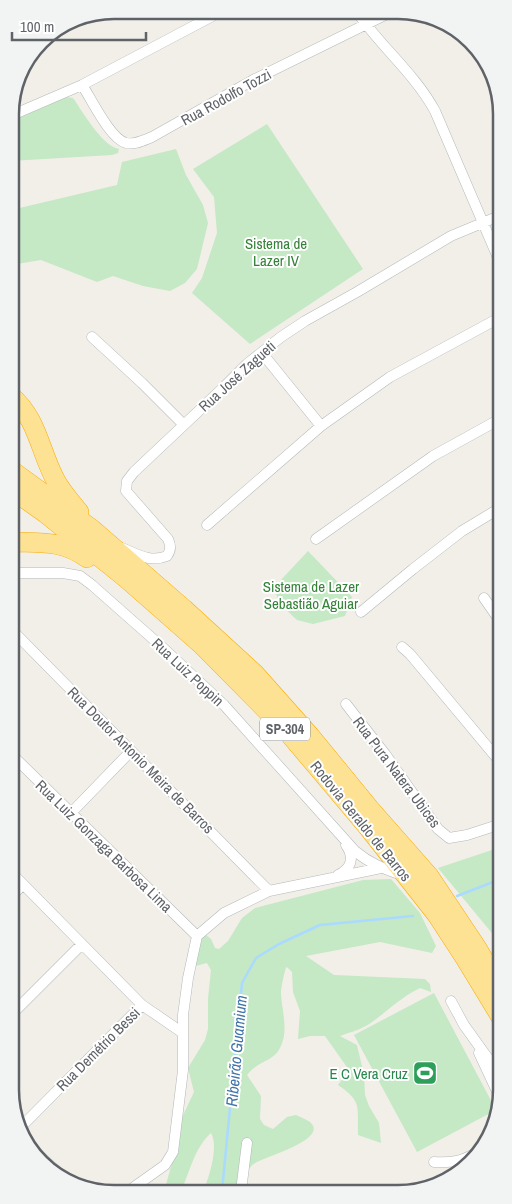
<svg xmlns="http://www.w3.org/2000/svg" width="512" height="1204" font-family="'Archivo Narrow',sans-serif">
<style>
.green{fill:#c5e8c5}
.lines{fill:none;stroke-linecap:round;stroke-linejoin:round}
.stream{stroke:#aadaff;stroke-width:2.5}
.street-casing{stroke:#b5b8bc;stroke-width:11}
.highway-casing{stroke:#f9ab00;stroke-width:20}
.street{stroke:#fff;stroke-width:10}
.highway{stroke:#fde293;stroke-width:19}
.labels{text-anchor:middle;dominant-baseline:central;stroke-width:4;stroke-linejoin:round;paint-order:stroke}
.shield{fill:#fff;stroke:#8f9295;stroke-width:1}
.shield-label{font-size:14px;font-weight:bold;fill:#5f6368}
.street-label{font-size:15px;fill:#5f6368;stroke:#fff}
.park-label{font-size:15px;fill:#348238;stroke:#fff}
.leisure-label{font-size:15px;fill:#27864d;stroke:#fff;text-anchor:end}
.water-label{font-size:16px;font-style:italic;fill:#4174aa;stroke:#fff}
.rim{fill:none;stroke:#5f6368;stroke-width:2.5}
</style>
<rect width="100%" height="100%" fill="#f1efe8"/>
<path class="green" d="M66 97 73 98C83 112 102 146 119 149L118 153 112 155 10 161V122Z
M267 124 363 269 250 344 192 293 202 278 217 233 214 197 193 169Z
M176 149 186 175 203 205 208 223 197 269 185 283 170 291 143 286 113 276 97 282 41 260 11 265V210L117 185 122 162Z
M308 551 352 597 345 616 313 624 297 620 281 605 274 590 280 581Z
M501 847V944L438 868Z
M391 879 420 913 436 946 432 953 380 942 306 956 334 975 425 979 430 984 431 992 420 988C401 997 389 1010 372 1022 363 1029 351 1032 340 1036L357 1045 364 1075 365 1095 369 1106 379 1123 381 1143 358 1135C357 1107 363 1102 338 1085L349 1070 325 1036H310L298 1039 300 1011 293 992 292 972 288 968 286 967C284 975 281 986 281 994 282 1012 289 1031 280 1048 273 1062 257 1061 247 1075L261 1096 260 1119 264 1125 273 1129 287 1117 296 1115C300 1117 306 1119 310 1122 330 1139 264 1157 255 1163 246 1169 241 1182 236 1191L203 1192C209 1177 219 1147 211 1133 195 1147 189 1173 181 1192H164L175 1152 178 1126 194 1092 188 1068 205 1040 208 1029V999L211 970 207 963 195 966 201 935H206L211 939 215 948 219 949 228 941 242 918 255 908 363 880Z
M434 993 496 1110 417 1152 354 1035Z"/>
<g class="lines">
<path class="stream" d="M457 896 501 879
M222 1191 242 983 256 958 279 944 320 925 413 916"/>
<defs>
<path id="street" d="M357 12C381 47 415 74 435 111L499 260
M82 85C91 98 110 139 126 143 135 145 144 140 152 137L253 80 391 12
M10 116 82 85 222 11
M92 337 142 383 184 425
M262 353 321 426
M207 525 321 426 390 377 499 318
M316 539 433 456 500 419
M122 548C137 554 150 563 167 556 171 550 171 546 168 539L126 491 127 481 134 472 223 388 247 364 281 337 305 321 357 292 451 236 499 216
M12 573H63L80 576 92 585 161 646 224 705 355 851C369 863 384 869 402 875
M484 598 500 621
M361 612 413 569 462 531 500 508
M12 630 269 891
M402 647 410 654 501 763
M346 704 385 754 438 829 449 838 467 835 501 824
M12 755 197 936
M71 813 131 751
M13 874 142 1005 183 1033
M338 875C351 869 355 858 346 845
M13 895 23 884
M451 1001 464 1025 502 1078
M13 1013 82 944
M479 1053 501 1100
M20 1128 142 1005
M31 1148 60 1174
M434 1162C452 1163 465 1161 480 1150
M241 1191 247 1143
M127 1192 165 1165 173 1152 183 1070V1015L188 978 197 936 224 913 269 891 381 868"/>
<path id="highway" d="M11 396C38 419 40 452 56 481 62 492 72 503 79 512
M11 470 92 529 184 609 255 674 311 737 370 809 429 876 477 948 501 989
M11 489 45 513 127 579 202 645 286 730 367 826 437 915 465 958 502 1019
M12 542C40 543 62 540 87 558"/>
</defs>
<use href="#street" class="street-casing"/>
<use href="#highway" class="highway-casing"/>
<use href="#street" class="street"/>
<use href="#highway" class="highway"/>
</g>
<defs>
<symbol id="stadium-square" viewBox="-11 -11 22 22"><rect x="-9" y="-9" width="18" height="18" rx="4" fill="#2e9e5b" stroke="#fff"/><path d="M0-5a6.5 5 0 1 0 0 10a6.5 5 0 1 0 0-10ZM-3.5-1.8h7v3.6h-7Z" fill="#fff"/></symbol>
</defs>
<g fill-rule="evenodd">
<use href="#stadium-square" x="411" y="1059" width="28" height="28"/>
</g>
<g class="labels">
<rect class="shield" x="260" y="717.5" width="50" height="23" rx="4"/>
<g class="shield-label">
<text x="285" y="729">SP-304</text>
</g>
<g class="street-label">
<text transform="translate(226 97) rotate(-29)">Rua Rodolfo Tozzi</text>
<text transform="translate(237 376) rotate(-42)">Rua José Zagueti</text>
<text transform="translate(188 672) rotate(43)">Rua Luiz Poppin</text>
<text transform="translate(141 760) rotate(45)">Rua Doutor Antonio Meira de Barros</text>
<text transform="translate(397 772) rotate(53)">Rua Pura Natera Ubices</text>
<text transform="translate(361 821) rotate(51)">Rodovia Geraldo de Barros</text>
<text transform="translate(104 846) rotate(44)">Rua Luiz Gonzaga Barbosa Lima</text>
<text transform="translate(98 1049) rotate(-45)">Rua Demétrio Bessi</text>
</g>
<g class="park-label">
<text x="276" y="243">Sistema de<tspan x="276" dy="17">Lazer IV</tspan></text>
<text x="311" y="586">Sistema de Lazer<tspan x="311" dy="17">Sebastião Aguiar</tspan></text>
</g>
<g class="leisure-label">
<text x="408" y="1073">E C Vera Cruz</text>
</g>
<g class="water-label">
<text transform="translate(236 1051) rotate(-85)">Ribeirão Guamium</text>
</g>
</g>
<path d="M0 0H512V1204H0ZM114 19H398A95 95 0 0 1 493 114V1090A95 95 0 0 1 398 1185H114A95 95 0 0 1 19 1090V114A95 95 0 0 1 114 19Z" fill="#f2f3f3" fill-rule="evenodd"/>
<path class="rim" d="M114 19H398A95 95 0 0 1 493 114V1090A95 95 0 0 1 398 1185H114A95 95 0 0 1 19 1090V114A95 95 0 0 1 114 19Z"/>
<path d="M12 32v8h134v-8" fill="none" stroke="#5f6368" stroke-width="2.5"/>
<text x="20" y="32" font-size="15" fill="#5f6368" stroke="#ffffff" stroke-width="4" paint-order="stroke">100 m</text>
</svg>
